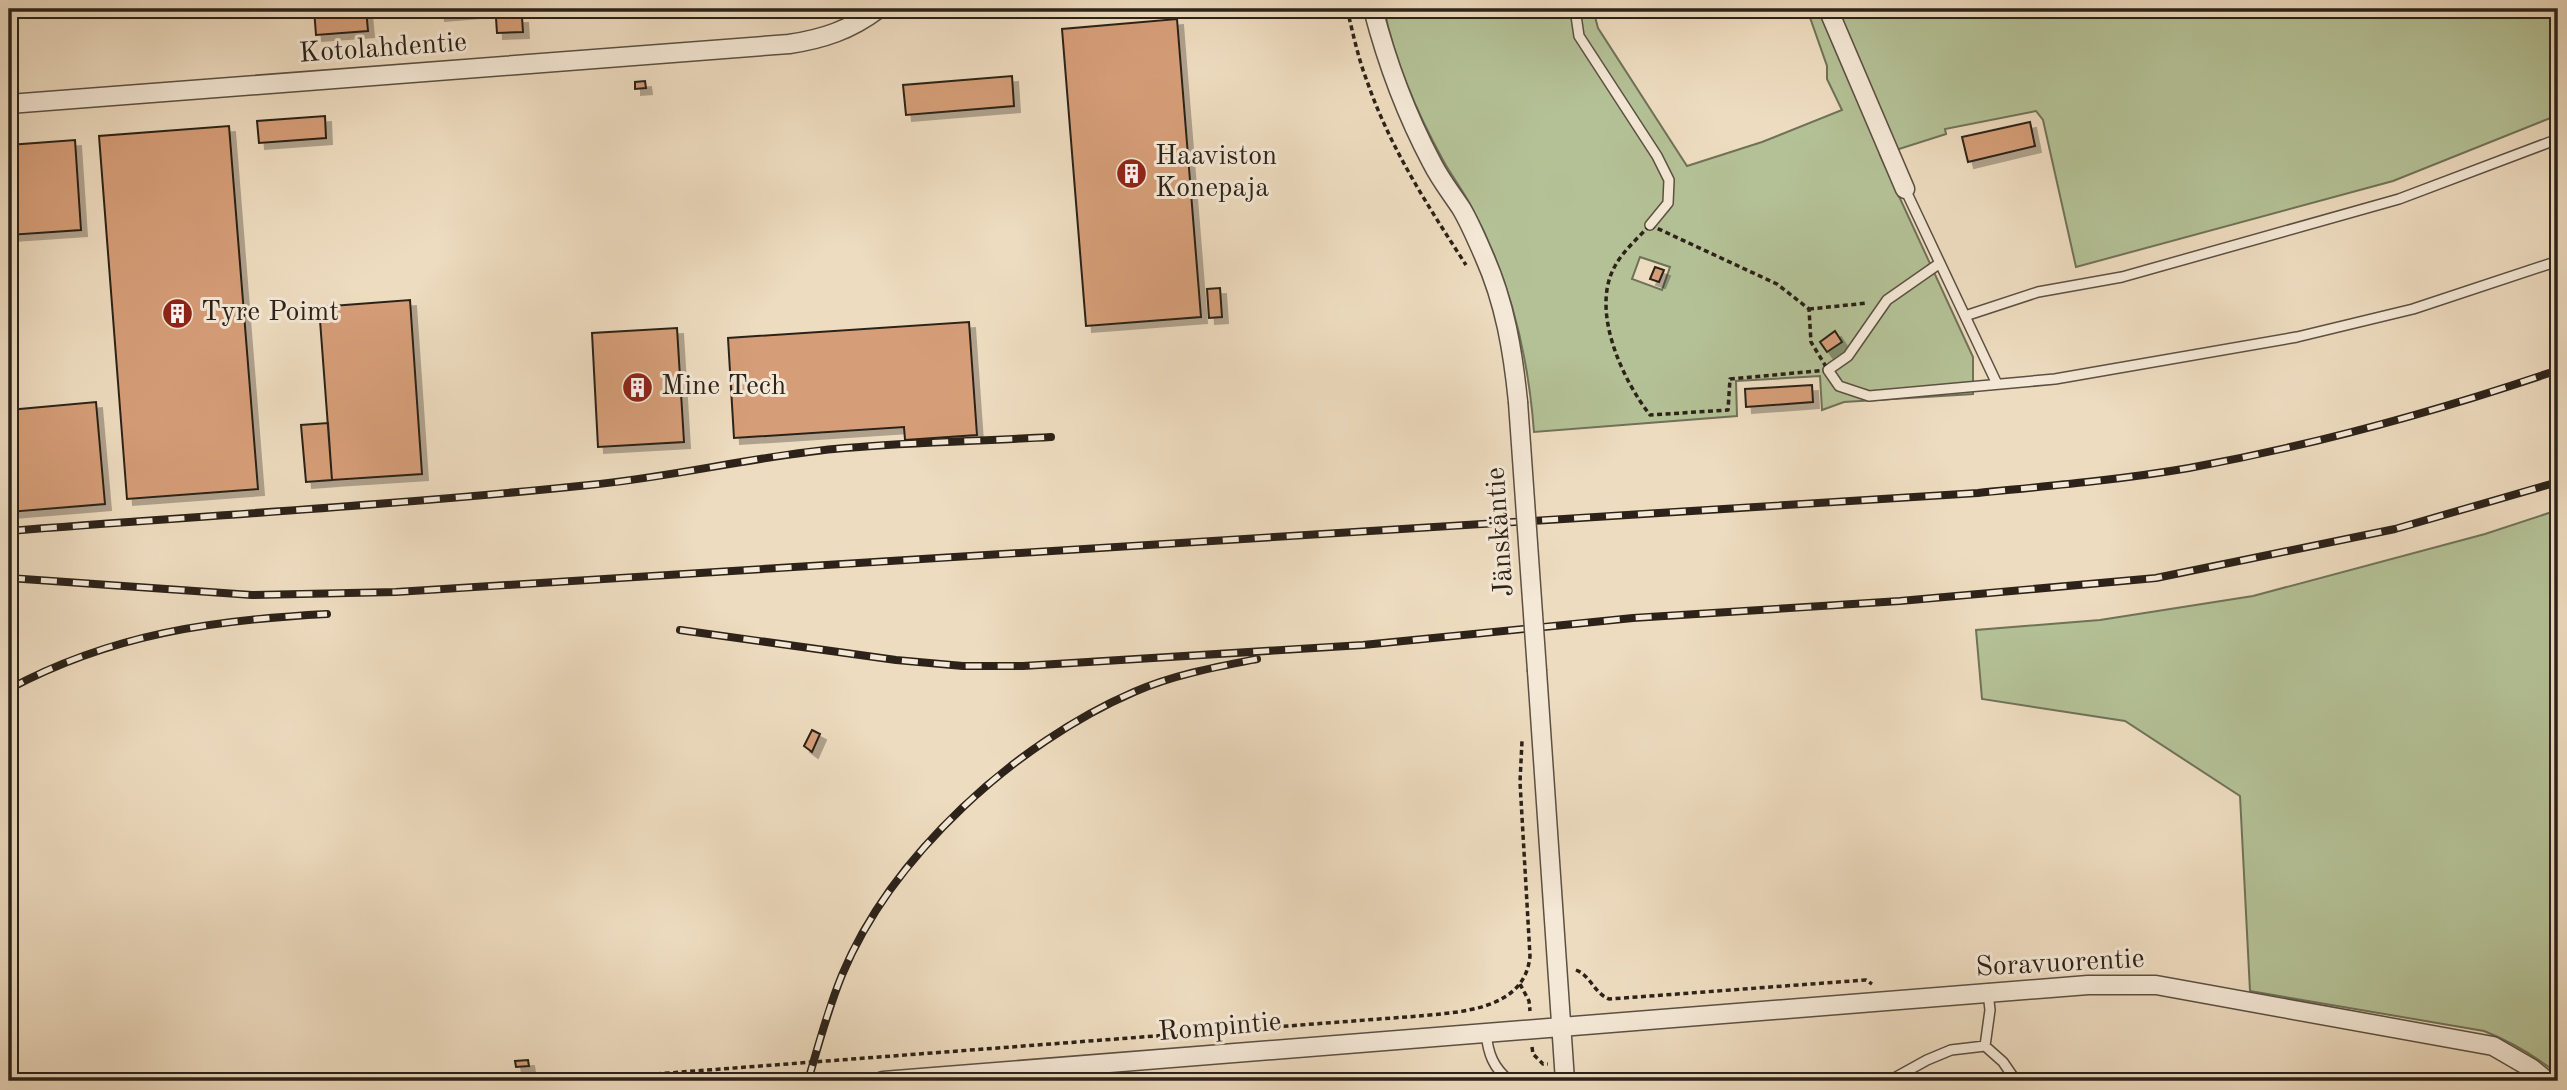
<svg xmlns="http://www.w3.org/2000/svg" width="2567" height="1090" font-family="'Old Standard TT',serif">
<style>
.green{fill:#b4c196;stroke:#707258;stroke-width:2;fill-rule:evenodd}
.building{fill:#d69e78;stroke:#2c2219;stroke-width:2;filter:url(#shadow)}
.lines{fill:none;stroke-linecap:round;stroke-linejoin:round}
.lane-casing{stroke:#5c5043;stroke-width:12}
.street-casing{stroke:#5c5043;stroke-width:21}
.path{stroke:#2c2219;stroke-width:3.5;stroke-dasharray:5 3.5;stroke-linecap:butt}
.lane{stroke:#f4e8d6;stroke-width:9}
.street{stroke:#f4e8d6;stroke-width:18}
.rail-casing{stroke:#2c2219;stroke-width:8}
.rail{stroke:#f4e8d6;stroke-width:5;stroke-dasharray:16;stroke-linecap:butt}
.street-bridge-casing{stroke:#5c5043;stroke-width:21;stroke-linecap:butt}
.street-bridge{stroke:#f4e8d6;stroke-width:18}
.labels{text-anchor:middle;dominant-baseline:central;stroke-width:6;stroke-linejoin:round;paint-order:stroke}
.street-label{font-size:28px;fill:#2c2219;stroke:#f4e8d6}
.poi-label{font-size:28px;fill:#2c2219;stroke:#f4e8d6;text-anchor:start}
</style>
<defs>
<filter id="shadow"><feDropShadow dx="6" dy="6" stdDeviation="0" flood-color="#0004"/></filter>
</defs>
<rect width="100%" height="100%" fill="#eedcc0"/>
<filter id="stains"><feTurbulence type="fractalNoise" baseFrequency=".00286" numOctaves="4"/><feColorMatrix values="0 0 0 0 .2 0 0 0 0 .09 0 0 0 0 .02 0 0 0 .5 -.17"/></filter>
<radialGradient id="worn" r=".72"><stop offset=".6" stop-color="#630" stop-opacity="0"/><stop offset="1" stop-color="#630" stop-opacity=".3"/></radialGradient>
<path class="green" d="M1384 9H1593L1598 28 1687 166 1762 142 1842 110 1827 79V66L1807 9H2558V115L2393 181 2076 267 2043 120 2036 111 1945 129 1946 134 1880 155 1973 357V394L1844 402 1822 410 1820 376 1736 381 1737 416 1534 432C1528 353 1510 278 1472 208 1464 192 1453 178 1444 162 1418 115 1395 62 1384 9ZM1640 257 1670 267 1662 290 1632 279Z
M2558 510V1074C2535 1056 2512 1042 2484 1031L2250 991 2240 796 2125 721 1982 699 1976 630 2100 620 2253 596 2485 534Z"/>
<path class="building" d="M314 9H366L368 31 316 35Z
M438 9H474V12L439 15Z
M522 17 523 32 497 33 496 18Z
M1177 19 1201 317 1086 326 1062 29Z
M1012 76 1014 106 906 115 903 85Z
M645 81 646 88 635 89V82Z
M325 116 326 138 259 143 257 121Z
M2030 122 2035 146 1968 162 1962 137Z
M229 126 258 489 127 499 99 136Z
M75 140 81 230 9 235V145Z
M1655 267 1664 270 1659 282 1650 279Z
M1220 288 1222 317 1209 318 1207 289Z
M410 300 422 474 332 480 319 307Z
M969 322 977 435 905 440 904 427 734 438 728 338Z
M677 328 684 442 598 447 592 333Z
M1835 331 1842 342 1827 352 1820 342Z
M1812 385 1813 402 1746 407 1745 389Z
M96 402 105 504 9 512V410Z
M328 423 332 480 306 482 301 425Z
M812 730 820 734 812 752 804 746Z
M528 1060 529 1066 516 1067 515 1061Z"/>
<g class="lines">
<defs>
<path id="lane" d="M1575 9 1579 36 1657 156 1669 180 1668 203 1650 225
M1905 189 1997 384
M1940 263 1887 300 1848 356 1828 370 1839 386 1869 396 2055 379 2297 337 2413 309 2558 261
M1965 316 2038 292 2122 277 2399 199 2558 139
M1486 1033C1488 1053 1493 1068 1510 1081
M1985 1046 1990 1010 1988 993
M1889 1081 1927 1060 1951 1050 1985 1046 2003 1062 2016 1081"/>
<path id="street" d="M1373 9C1387 63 1406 114 1432 163 1440 179 1451 193 1461 208 1470 223 1477 240 1484 256 1505 303 1513 352 1518 402
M1828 9 1905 189
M9 104 789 44C823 39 850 30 878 9
M1537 671 1565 1081
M883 1081 2088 985H2156L2493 1046 2531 1068 2547 1081"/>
</defs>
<use href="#lane" class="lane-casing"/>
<use href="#street" class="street-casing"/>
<path class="path" d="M1347 9C1353 33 1358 58 1367 81 1390 148 1428 206 1466 265
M1650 225 1777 284 1809 309 1811 342 1828 370 1730 379 1728 410 1650 415C1622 379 1590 310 1615 266 1623 251 1639 237 1650 225Z
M1809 309 1868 303
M1576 970C1591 976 1594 993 1609 999L1866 980 1872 984
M1520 984 1529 1001 1530 1011
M1532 1047 1533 1054 1543 1064H1548
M563 1081 1419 1016C1461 1012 1525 1010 1530 956L1520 782 1522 741"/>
<use href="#lane" class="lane"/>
<use href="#street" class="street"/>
<defs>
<path id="rail" d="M9 531C202 516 396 505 589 485 675 477 759 455 845 448 914 442 983 441 1051 437
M9 578 252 595 396 592 1978 493C2048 486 2119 480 2189 468 2314 445 2438 411 2558 370
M680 630 896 660 963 666H1023L1363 645 1633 618 1900 601 2156 578 2395 529 2558 482
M9 689C112 634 212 620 327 614
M808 1081C818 1046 828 1009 842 975 892 855 1016 743 1134 692 1173 675 1216 667 1257 659"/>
</defs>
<use href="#rail" class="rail-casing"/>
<use href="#rail" class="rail"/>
<defs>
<path id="street-bridge" d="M1518 402 1537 671"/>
</defs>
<use href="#street-bridge" class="street-bridge-casing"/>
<use href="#street-bridge" class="street-bridge"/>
</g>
<defs>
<symbol id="building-disc" viewBox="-11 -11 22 22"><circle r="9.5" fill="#8f2418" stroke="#f4e8d6"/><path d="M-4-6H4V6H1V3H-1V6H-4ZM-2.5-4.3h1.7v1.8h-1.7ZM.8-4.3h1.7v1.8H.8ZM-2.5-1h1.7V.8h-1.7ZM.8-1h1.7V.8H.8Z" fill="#fff"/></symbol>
</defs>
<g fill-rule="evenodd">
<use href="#building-disc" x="1114" y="156" width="35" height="35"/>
<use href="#building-disc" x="160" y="296" width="35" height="35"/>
<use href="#building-disc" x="620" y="370" width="35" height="35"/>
</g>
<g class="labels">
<g class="street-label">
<text transform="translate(383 49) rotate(-4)">Kotolahdentie</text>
<text transform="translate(1501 532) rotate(-94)">Jänskäntie</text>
<text transform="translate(2060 964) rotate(-3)">Soravuorentie</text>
<text transform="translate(1220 1028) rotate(-5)">Rompintie</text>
</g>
<g class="poi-label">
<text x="1155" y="157">Haaviston<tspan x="1155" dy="32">Konepaja</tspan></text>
<text x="201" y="313">Tyre Poimt</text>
<text x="661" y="387">Mine Tech</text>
</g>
</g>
<rect width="2567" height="1090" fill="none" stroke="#eedcc0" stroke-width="35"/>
<rect x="10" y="10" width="2546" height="1069" fill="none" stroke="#2c2219" stroke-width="3.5"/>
<rect x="18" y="18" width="2532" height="1055" fill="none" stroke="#2c2219" stroke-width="2"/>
<rect width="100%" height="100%" filter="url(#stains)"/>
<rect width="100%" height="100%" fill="url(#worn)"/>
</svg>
